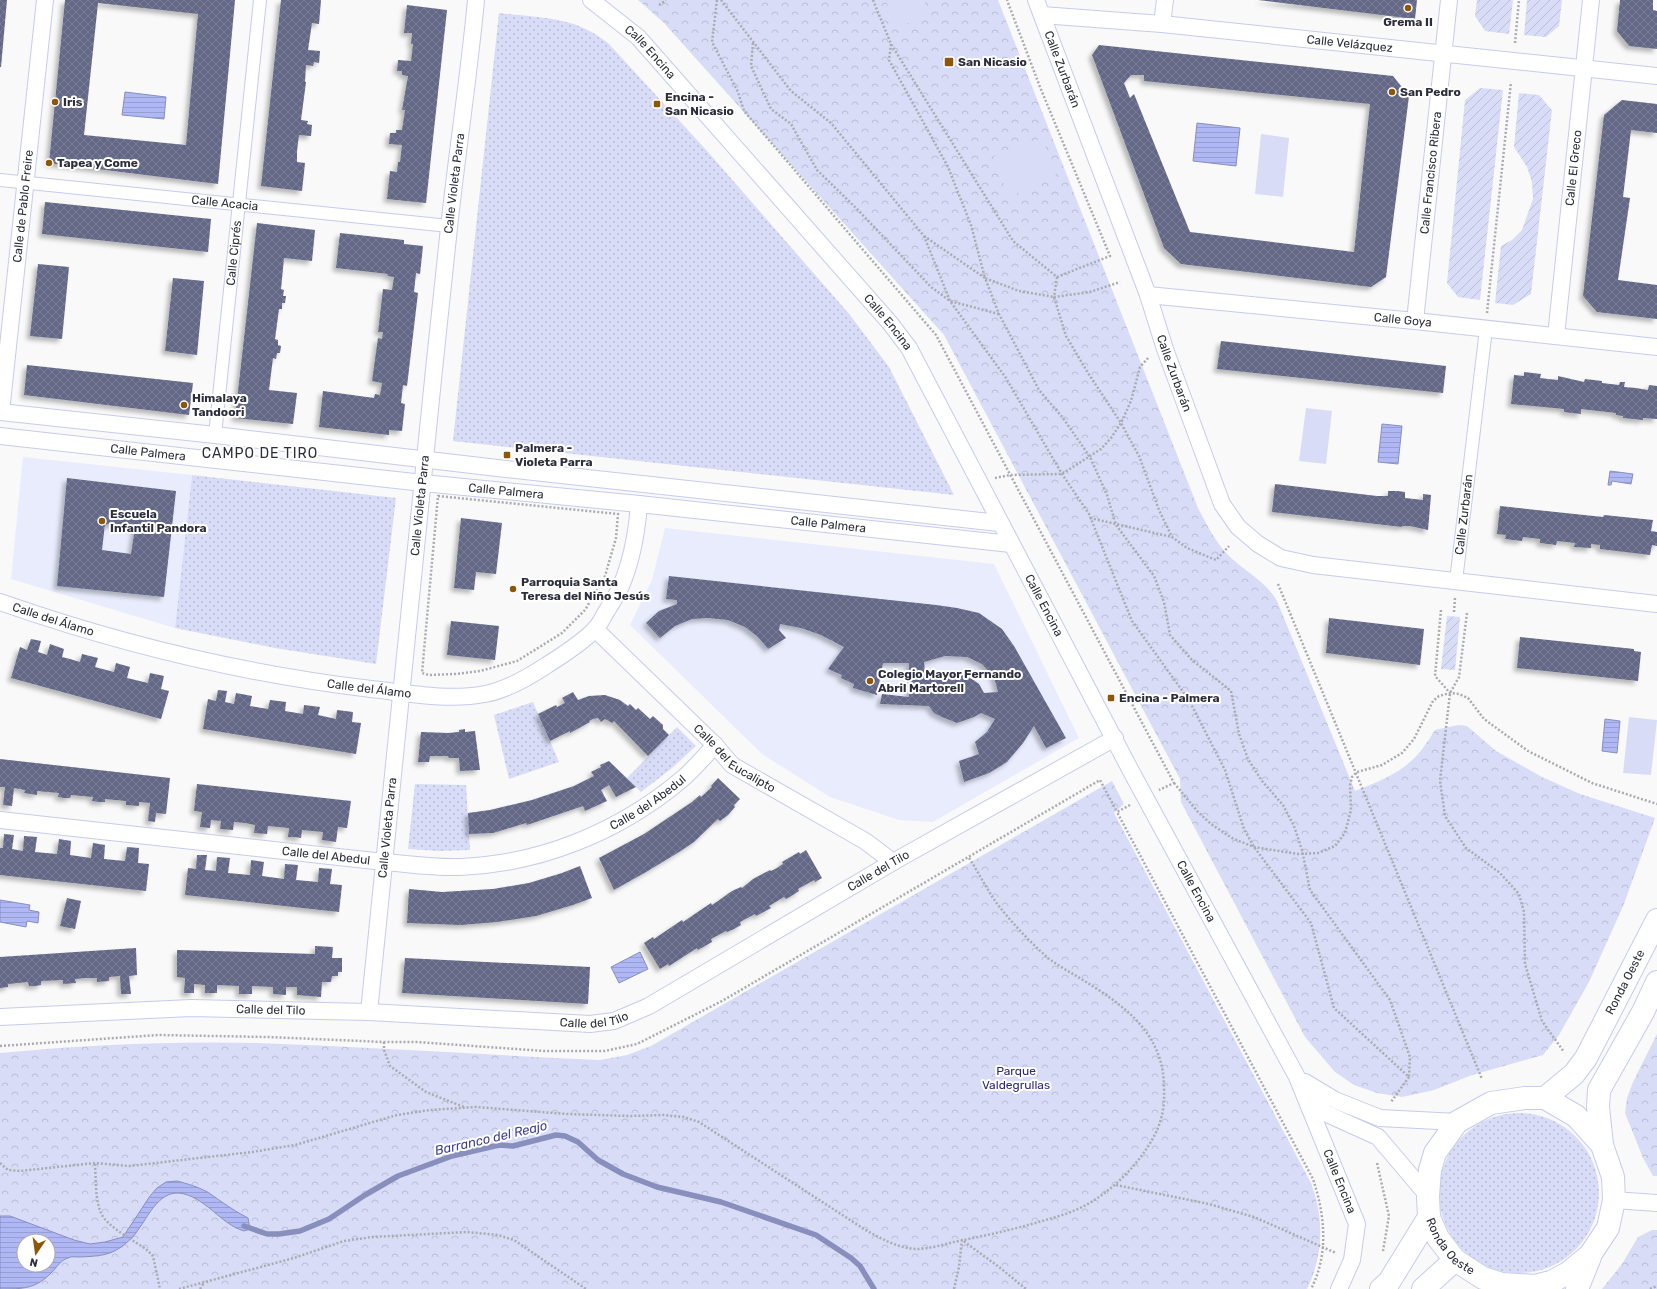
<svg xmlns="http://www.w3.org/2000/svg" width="1657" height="1289" font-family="Rubik,sans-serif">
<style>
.built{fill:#e9ecfd}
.grass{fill:url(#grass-dots)}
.park{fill:url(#park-crowns);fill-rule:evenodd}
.garden{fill:url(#garden-furrows)}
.pitch{fill:#d8dcf7}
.water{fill:url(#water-rules);stroke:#888fbc;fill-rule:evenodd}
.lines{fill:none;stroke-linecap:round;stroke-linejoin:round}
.stream{stroke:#888fbc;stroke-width:5.5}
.building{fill:url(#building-cross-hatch);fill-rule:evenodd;filter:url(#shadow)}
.pedestrian-casing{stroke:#c6cbed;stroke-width:14}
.minor-casing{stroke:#c6cbed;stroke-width:18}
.secondary-casing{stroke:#c6cbed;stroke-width:24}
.path{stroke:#aaabb0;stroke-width:2.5;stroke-dasharray:2 2;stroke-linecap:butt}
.pedestrian{stroke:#fff;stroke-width:12}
.minor{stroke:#fff;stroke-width:16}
.secondary{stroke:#fff;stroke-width:22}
.poi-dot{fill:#8d5709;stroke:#fff;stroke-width:1.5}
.labels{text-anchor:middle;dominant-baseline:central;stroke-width:4;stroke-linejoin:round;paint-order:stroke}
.poi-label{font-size:12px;font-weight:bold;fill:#2c2e3b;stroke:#fff;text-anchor:start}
.street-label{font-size:12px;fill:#2c2e3b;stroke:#fff}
.park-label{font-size:12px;fill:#2b287d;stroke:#fff}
.water-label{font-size:13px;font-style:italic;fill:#3e4097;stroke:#fff}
.quarter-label{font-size:14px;letter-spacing:1px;fill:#2c2e3b;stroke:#fff}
</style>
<defs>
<pattern id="grass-dots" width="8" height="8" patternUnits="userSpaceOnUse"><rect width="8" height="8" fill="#d8dcf7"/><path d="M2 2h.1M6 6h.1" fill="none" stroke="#babdd5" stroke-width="1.8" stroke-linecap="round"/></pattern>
<pattern id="park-crowns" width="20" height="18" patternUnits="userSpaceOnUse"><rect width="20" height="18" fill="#d8dcf7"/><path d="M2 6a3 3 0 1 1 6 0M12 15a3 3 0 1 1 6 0" fill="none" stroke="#babdd5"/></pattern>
<pattern id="garden-furrows" width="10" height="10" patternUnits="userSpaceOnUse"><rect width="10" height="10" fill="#d8dcf7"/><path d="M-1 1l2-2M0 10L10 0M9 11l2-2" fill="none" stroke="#babdd5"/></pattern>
<pattern id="water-rules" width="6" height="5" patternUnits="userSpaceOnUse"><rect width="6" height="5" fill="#afb8f4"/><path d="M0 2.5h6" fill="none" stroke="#979ed2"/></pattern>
<pattern id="building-cross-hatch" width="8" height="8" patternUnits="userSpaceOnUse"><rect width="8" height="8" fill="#626785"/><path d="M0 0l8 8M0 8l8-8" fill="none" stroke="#7a7d95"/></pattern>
<filter id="shadow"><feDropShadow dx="-3.5" dy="3.5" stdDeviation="2" flood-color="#0004"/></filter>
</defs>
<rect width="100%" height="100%" fill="#f9f9f9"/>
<path class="built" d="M23 457 192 475 175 628 11 579Z
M665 528 994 564 1079 738 933 822 899 820 830 797 762 754 630 625 652 580Z"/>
<path class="grass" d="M499 13C540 18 576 16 609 44L708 152 850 315 889 367 954 495 453 441Z
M192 475 396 498 376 664 275 648 175 628Z
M533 702 559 762 509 779 494 715Z
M677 727 696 746 672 768 641 792 627 778Z
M415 784 466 785 470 850 439 851 408 849Z
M1439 1193a80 80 0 1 1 160 0a80 80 0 1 1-160 0Z"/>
<path class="park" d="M638 0H998L1198 508C1207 525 1215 541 1228 555 1244 571 1266 581 1277 601L1355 791C1373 784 1396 775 1410 762 1420 754 1428 741 1435 730L1458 725 1467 726 1496 751 1542 777 1580 794 1655 818 1624 904 1589 982 1559 1035 1543 1055 1472 1075 1434 1090 1402 1097 1377 1093 1354 1085 1335 1072 1305 1037 1181 802 1180 779 944 335 664 23Z
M1112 781 1124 804 1114 813 1311 1183C1324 1218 1324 1254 1307 1289H0V1053C85 1045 171 1041 256 1043 371 1047 486 1055 600 1060L627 1055 651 1046ZM24 1241H48V1265H24Z
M1657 1034V1176H1653L1643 1158 1625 1113 1627 1098 1633 1082Z
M1652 1230H1657V1289H1602L1622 1264 1638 1237Z"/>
<path class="garden" d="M1477 0H1513L1509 34 1485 31 1475 16Z
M1527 0H1562L1559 26 1546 37 1524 35Z
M1480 88 1503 90 1480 300 1458 297 1447 283 1465 100Z
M1519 93 1539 95 1552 110 1531 294 1513 305 1495 303 1501 246 1512 240 1522 230 1533 199 1532 182 1527 167 1514 147Z
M1447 616 1460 617 1455 670 1441 669Z"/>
<path class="pitch" d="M886 0H924L929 16 895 27Z
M1261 134 1289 138 1283 197 1255 194Z
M1042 138 1057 178 1009 196 993 157Z
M1306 408 1332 411 1326 464 1299 461Z
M1629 717 1657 720 1651 775 1623 773Z"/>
<path class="water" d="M125 92 166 97 164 119 122 115Z
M1197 123 1240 128 1236 166 1193 161Z
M1382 424 1402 426 1398 464 1378 462Z
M1610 471 1633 474 1631 484 1612 481 1611 485H1608Z
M1605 719 1620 721 1617 753 1602 751Z
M0 900 30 905 29 910 39 912 38 923 27 921 26 927 0 922Z
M640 952 648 969 619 983 611 967Z
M177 1181C188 1184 199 1187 209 1193 222 1202 234 1211 248 1218L250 1229 244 1231C220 1224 205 1196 179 1193 158 1192 148 1217 138 1230 135 1235 130 1240 125 1244 111 1256 98 1256 80 1257 76 1257 71 1256 68 1258 61 1260 57 1267 52 1272 36 1289 23 1289 0 1289V1216H10L74 1240 90 1244 105 1242 123 1237 150 1196 157 1188 166 1182ZM24 1241H48V1265H24Z"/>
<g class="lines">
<path class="stream" d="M244 1226 267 1234H279L300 1231 329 1219 365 1195 398 1176 452 1156 499 1145 513 1146 556 1135 565 1136 578 1142 598 1160 623 1174 657 1187 721 1202 816 1235 851 1258 860 1266 874 1289"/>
</g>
<path class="building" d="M0 0H7L1 67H0Z
M65 0H235L218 184 49 163ZM98 3 198 14 186 145 84 135Z
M281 0H321L319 24 312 23 308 50 320 51 319 63 314 62 313 66 306 65 305 82H306L301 120 308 121 307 124 312 125 311 136 299 135 297 151V162L305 163 302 191 261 186Z
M1258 0H1417L1415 19Z
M1620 0H1653V10L1657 11V49L1629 46 1617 31Z
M407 5 447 10 426 203 387 199 390 171 397 172 398 162H400L402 145 389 144 390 133H396V130H402L405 110H402L408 76 402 75V71H397L398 60 411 61 413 44H411L412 33H404Z
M1099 45 1393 76 1409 96 1386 277 1371 287 1181 264 1164 248 1092 55ZM1131 75H1144V81L1370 104 1354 252 1190 232 1134 94 1130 98 1124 83Z
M1622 100 1657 104V133L1631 130 1623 197 1630 198 1618 280 1657 285V319L1597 312 1583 296 1604 115Z
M45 202 211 219 208 252 42 234Z
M257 223 315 230 312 261 284 258 281 289 284 290 283 296H286L285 303H282V309H279L275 339 278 340V345L281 346 280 353H277L276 359 273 358 269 390 297 393 293 424 235 418Z
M340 233 404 240V244L423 246 420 274 416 273 414 292 418 293 407 386 403 385 401 403 405 404 402 431 389 430V435L319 427 323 391 374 398 375 394 380 395 382 383 372 381 378 338 382 339 383 332H378L383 289 392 290 394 277 387 276 388 274 336 268Z
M38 264 69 267 62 339 30 336Z
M173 278 204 281 197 355 165 351Z
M1221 341 1446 366 1443 393 1217 369Z
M27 365 193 383 189 415 24 395Z
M1524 372 1541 374 1540 378 1548 379 1558 380V376L1584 382 1585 379 1602 381V383L1619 385 1620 382H1625L1624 387 1636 388 1648 390 1649 385 1657 386V419L1643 418V420L1623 418V416L1616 415V413L1581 409V414L1564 412V409L1511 404 1514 375 1524 376Z
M67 478 176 491 164 597 57 586ZM105 524 135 528 131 554 102 550Z
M1275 484 1377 496H1388V491H1397L1405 492V498L1423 500V494L1431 495 1428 530 1410 526H1402V527L1272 512Z
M1500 506 1603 517 1604 515 1653 520 1651 531 1657 532V546L1652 545 1650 555 1600 549V545L1591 544V548L1574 547 1575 543 1557 541 1556 545 1540 543V539L1523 537 1522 541 1505 539 1506 535 1497 534Z
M461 518 502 523 496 574 476 572 474 590 454 588Z
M669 576 936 605 957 608 979 613 1002 629 1014 646 1066 738 1046 748 1034 726 1023 743 1007 762 989 773 964 782 959 761 979 754 975 742 987 732 995 719 981 713 974 717 957 723 942 717 934 713 929 706 880 704 882 694 909 697V663H883L877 695 853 688 854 684 841 678 842 675 828 669 844 647 821 635 801 628 780 624 779 630 786 638 768 649 758 637 745 627 728 620 708 618 692 619 675 626 660 638 646 623 659 611 677 604V600L666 599ZM945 656 967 657 982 664 994 677 998 692 984 693 979 684 972 679 958 673 950 672 934 679 925 671 924 662Z
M1329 618 1424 629 1420 665 1326 653Z
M451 621 499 626 495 660 447 655Z
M1520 637 1634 649V651L1641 652 1638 681 1517 668Z
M31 639 41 641 38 652 47 655 50 644 64 649 62 657 70 659 80 662 82 654 98 658 95 667 114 672 116 663 130 667 127 678 148 683 150 673 164 676 161 689 169 691 161 719 11 678 20 647 27 650Z
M218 690 227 691 225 702 234 704 236 693 252 696 250 706 268 709 270 700 286 702 285 711 303 714 304 705 320 707 318 715 336 719 337 710 353 712 352 722 361 723 356 754 203 729 208 699 216 701Z
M573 692 578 700 589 696 605 695 620 700 628 706 630 704 636 710 638 708 650 719 653 716 663 725V729L669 735 648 756 614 721 612 723 605 719 601 722 598 718 593 719 589 721 590 722 570 733V731L550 741 538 714 556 705 557 707 565 703 562 698Z
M465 729V732L475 731 480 770 460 771 459 758H449L448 756H430L429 762H418L421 732 448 733 459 732V730Z
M0 759 170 778 166 814 156 813 155 822 148 821 150 803 139 802V806L126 805V801L105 799V802H99L92 801 93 797 71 795 70 798H64L58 797 59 793 37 791V795L24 793 25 790 14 788 12 806 3 805 5 787H0Z
M609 761 636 787 616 797 609 785 601 790 607 801 585 811 583 806 527 825 526 823 493 833 469 834 468 813 490 810 532 800 574 786 594 776 591 772 601 767 600 765Z
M718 778 740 799 734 805 735 807 728 815 720 821 718 819 694 842 679 852 646 872 614 890 599 858 644 834 692 802 700 795 701 797 712 787 711 786Z
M197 784 351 801 347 828 338 827 336 842 322 840 323 832 302 830 301 838 295 837H288L289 828 268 826 267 834 254 833 255 825 245 823 234 822 233 830 220 829 221 821 211 820 210 828 200 827 202 812 194 811Z
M4 834 14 835 12 849 23 851 24 836 37 837 35 852 57 854 59 839 71 841 70 855 91 858 93 843 105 845 104 859 125 861 127 847 139 848 138 863 149 864 146 891 0 875V848H3Z
M806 850 822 878 815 882 814 880 798 889 799 891 793 895 786 899 784 897 769 906 771 908 756 916 755 914 740 922 741 925 734 929 727 932 726 931 711 939 712 942 698 950 697 948 669 966 668 964 660 969 644 943 653 937 654 939 682 920 683 922 711 903 712 905 718 901 732 891 741 887 742 888 753 879 770 870 771 871 777 868 783 864 782 862 799 852 800 854Z
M197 855H207L205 870 216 871 217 857 230 858 228 873 250 875 251 860 264 862 262 876 284 879 285 864 298 865 296 880 318 882 319 868 332 869 330 884 342 885 339 912 185 895 188 868 196 869Z
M580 866 592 898 573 905 536 916 497 922 461 925 407 923 409 889 442 892 493 889 529 883 562 873Z
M67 898 81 901 75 929 60 926Z
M315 946 333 947 332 958H342V972H338V976H332L331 982H322L321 997 297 995V987H286V995L273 994V987L252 986V994H239V986L217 985V993H205V985L194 984V993H184L185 978 177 977V950L315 954Z
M136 948 137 975 129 976 131 994H121L120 976 109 977V981L97 982V978H86L75 979 76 983 63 984V980L41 981V985L35 986H29L28 982 8 984V987L0 988V957Z
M405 958 590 967 588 1004 402 993Z"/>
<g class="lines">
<defs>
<g id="pedestrian">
<path id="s1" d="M0 180 449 226"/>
<path id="s2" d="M215 435 260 0"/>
<path id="s3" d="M1456 581 1486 329"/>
</g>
<g id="minor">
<path id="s4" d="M591 0 638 37 890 323 909 348 1132 773 1297 1077 1357 1224 1352 1260 1339 1289"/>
<path id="s5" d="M1036 0 1148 295 1165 349 1222 504 1238 527 1258 544 1281 558 1313 565 1657 604"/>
<path id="s6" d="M1042 15 1162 24 1657 76"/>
<path d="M1162 24 1165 0"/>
<path id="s7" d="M1148 295 1415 321 1657 347"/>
<path id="s8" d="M1415 321 1449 0"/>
<path id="s9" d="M1556 336 1591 0"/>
<path d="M0 412 215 435 506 469 999 523"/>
<path id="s10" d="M1 412 45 0"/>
<path id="s11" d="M0 436 423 483 639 504 1011 544"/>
<path id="s12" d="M0 602C120 644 244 674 371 689 408 693 448 701 485 694 507 690 529 677 547 665 560 657 587 639 596 628 600 624 603 617 606 612 611 604 617 595 621 586 632 560 637 531 639 504"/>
<path id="s13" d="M595 629 715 745 732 765 865 841 893 862"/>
<path id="s14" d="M0 820 384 862C409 864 434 868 460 867 540 864 619 832 681 780 693 770 704 757 715 745"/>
<path id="s15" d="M369 1012C395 750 421 489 449 228 457 152 469 76 476 0"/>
<path id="s16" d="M0 1017 191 1008 369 1012 590 1024 614 1021 649 1006 893 862 1115 738"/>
<path d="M1305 1082 1335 1100 1380 1118 1457 1122"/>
<path d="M1309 1092 1325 1113 1378 1137 1428 1196"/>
<path d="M1614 1200 1657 1203"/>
</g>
<g id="secondary">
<path id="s17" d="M1545 1098 1574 1074 1586 1058 1657 920"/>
<path id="s18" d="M1602 1145 1576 1116 1545 1098H1525L1491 1103 1457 1122 1435 1153 1430 1170 1428 1196 1429 1217 1438 1238 1455 1260 1483 1278 1502 1284 1535 1286 1551 1282 1568 1273 1590 1255 1608 1228 1614 1200 1613 1177 1602 1145 1598 1107 1599 1090 1643 1012 1657 982"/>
<path d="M1381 1289 1389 1282 1429 1217"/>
<path d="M1423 1289 1455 1260"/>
<path d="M1577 1289 1590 1257"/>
</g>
</defs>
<use href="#pedestrian" class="pedestrian-casing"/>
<use href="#minor" class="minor-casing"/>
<use href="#secondary" class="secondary-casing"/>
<path class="path" d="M717 0 712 42 738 92 744 111 936 335 1174 783 1159 790
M721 0 791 91 831 123 924 236 950 301 1006 378 1062 474 1089 514 1132 621 1189 700 1225 770 1244 829 1254 847 1311 923 1334 1008 1409 1077 1391 1102
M873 0 891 44 1013 241 1057 277 1110 256 1040 87 1007 0
M659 5 666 0
M753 43 751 66 771 109 791 124 817 170 858 210 931 287 950 301 999 314
M1515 43 1519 0
M891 44 889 60 948 167 971 225 985 278 1019 291 1054 297 1066 336 1088 373 1121 423 1139 456 1159 510 1172 537 1187 548 1216 560 1229 546
M924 236 985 278 999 314 1039 390 1063 418 1090 457 1107 495 1116 525 1154 576 1164 602 1170 635 1192 660 1231 691 1239 734 1248 759 1262 781 1283 805 1294 826 1302 850 1310 890 1390 1000 1410 1057 1409 1077
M1057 277 1054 297 1090 292 1120 282
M1487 313 1511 82
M995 478 1010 475 1062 474 1101 449 1111 438 1121 423 1131 401 1140 367 1149 357
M438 496 618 514 616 538 605 576 585 610 562 633 517 661 480 671 455 674 429 675 422 673Z
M1090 518 1172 537
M1278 584 1482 1079
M1441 610 1435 676 1450 693
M1454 612 1455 598
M1467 613 1459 677 1450 693 1440 781 1445 816 1466 848 1500 873 1519 894 1524 912 1525 964 1542 1021 1564 1052
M1174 783 1198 812 1211 824 1232 838 1254 847 1298 854 1318 853 1335 846 1345 833 1351 810 1350 785 1352 777 1357 772 1382 765 1402 753 1414 739 1433 701 1439 696 1450 693 1459 694 1468 698 1484 719 1528 751 1592 783 1657 804
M1130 805 1117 812 1125 827 1313 1179C1325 1215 1329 1254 1311 1289
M384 1042V1050L390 1066 426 1092 464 1107
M0 1046 158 1035 268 1037 384 1042H417L544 1051H605L637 1044 722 1001 1100 780 1117 812
M0 1163 8 1170 20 1171 95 1163 129 1166 252 1152 295 1145 397 1115 430 1110 476 1107 567 1114 630 1116 663 1115 684 1117 699 1122 864 1229C880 1238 897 1248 916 1249 928 1249 942 1245 954 1242 983 1236 1012 1230 1042 1221 1056 1217 1071 1213 1084 1206 1109 1193 1132 1171 1147 1148 1161 1127 1165 1111 1164 1086 1163 1030 1120 1003 1078 977 1068 971 1057 965 1048 958 1030 942 1013 924 998 905 987 890 979 873 969 858
M1377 1163 1389 1216 1383 1251
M95 1164C96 1179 95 1199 101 1213 107 1227 135 1241 147 1250L153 1256 160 1289
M1116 1185 1209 1204 1254 1217 1336 1253
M179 1289 294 1258 344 1241 372 1237 467 1232 498 1235 514 1240 586 1289
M200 1289 204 1283
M954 1289 959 1267 962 1240 999 1267 1026 1289
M1650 1289 1657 1286"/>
<use href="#pedestrian" class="pedestrian"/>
<use href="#minor" class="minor"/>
<use href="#secondary" class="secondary"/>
</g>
<g class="poi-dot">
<circle cx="1408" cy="8" r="4"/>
<rect x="944" y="57" width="10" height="10" rx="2"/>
<circle cx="1392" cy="92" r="4"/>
<circle cx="55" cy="102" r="4"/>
<rect x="653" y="100" width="8" height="8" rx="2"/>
<circle cx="49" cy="163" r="4"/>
<circle cx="184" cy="405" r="4"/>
<rect x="503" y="451" width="8" height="8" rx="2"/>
<circle cx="102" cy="521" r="4"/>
<circle cx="513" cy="589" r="4"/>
<circle cx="870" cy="681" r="4"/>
<rect x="1107" y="694" width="8" height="8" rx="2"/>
</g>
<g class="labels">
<g class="poi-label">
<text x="1408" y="22" text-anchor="middle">Grema II</text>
<text x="958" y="62">San Nicasio</text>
<text x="1400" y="92">San Pedro</text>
<text x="665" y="97">Encina -<tspan x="665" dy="14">San Nicasio</tspan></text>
<text x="63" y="102">Iris</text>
<text x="57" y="163">Tapea y Come</text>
<text x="192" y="398">Himalaya<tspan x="192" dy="14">Tandoori</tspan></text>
<text x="515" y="448">Palmera -<tspan x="515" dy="14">Violeta Parra</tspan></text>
<text x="110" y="514">Escuela<tspan x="110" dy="14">Infantil Pandora</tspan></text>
<text x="521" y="582">Parroquia Santa<tspan x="521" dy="14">Teresa del Niño Jesús</tspan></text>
<text x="878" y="674">Colegio Mayor Fernando<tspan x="878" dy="14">Abril Martorell</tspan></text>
<text x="1119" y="698">Encina - Palmera</text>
</g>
<g class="street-label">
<text stroke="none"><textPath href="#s6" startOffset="309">Calle Velázquez</textPath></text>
<text stroke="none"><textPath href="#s4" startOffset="79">Calle Encina</textPath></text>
<text stroke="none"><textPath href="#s5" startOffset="74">Calle Zurbarán</textPath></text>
<text stroke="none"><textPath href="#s9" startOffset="169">Calle El Greco</textPath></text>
<text stroke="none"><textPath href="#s8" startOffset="149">Calle Francisco Ribera</textPath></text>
<text stroke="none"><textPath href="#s15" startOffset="833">Calle Violeta Parra</textPath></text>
<text stroke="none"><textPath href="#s1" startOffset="226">Calle Acacia</textPath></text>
<text stroke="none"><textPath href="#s10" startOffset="207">Calle de Pablo Freire</textPath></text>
<text stroke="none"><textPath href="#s2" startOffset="183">Calle Ciprés</textPath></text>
<text stroke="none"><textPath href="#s7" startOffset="256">Calle Goya</textPath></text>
<text stroke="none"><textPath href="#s4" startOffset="439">Calle Encina</textPath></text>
<text stroke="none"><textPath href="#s5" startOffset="398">Calle Zurbarán</textPath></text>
<text stroke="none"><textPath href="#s11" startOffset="149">Calle Palmera</textPath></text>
<text stroke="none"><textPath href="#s11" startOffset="509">Calle Palmera</textPath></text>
<text stroke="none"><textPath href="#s15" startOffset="509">Calle Violeta Parra</textPath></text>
<text stroke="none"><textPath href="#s3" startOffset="67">Calle Zurbarán</textPath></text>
<text stroke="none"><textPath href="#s11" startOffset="833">Calle Palmera</textPath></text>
<text stroke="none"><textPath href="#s4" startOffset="763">Calle Encina</textPath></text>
<text stroke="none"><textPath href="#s12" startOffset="56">Calle del Álamo</textPath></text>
<text stroke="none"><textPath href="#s12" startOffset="380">Calle del Álamo</textPath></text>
<text stroke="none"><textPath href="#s13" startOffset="191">Calle del Eucalipto</textPath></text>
<text stroke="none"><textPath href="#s14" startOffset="664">Calle del Abedul</textPath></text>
<text stroke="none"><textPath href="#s15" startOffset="185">Calle Violeta Parra</textPath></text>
<text stroke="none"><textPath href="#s14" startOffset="328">Calle del Abedul</textPath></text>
<text stroke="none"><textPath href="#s16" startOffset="919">Calle del Tilo</textPath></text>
<text stroke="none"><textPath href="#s4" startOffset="1087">Calle Encina</textPath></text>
<text stroke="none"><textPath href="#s17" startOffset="143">Ronda Oeste</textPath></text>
<text stroke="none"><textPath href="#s16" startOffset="271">Calle del Tilo</textPath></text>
<text stroke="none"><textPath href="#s16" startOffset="595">Calle del Tilo</textPath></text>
<text stroke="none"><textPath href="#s4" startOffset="1411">Calle Encina</textPath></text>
<text stroke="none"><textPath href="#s18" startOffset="308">Ronda Oeste</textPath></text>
</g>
<g class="park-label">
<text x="1016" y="1071">Parque<tspan x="1016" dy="14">Valdegrullas</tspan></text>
</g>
<g class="water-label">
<text transform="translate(491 1138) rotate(-13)">Barranco del Reajo</text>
</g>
<g class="quarter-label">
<text x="260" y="453">CAMPO DE TIRO</text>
</g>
</g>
<g transform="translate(36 1253) rotate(193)"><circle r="19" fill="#ffffff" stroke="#ababb1"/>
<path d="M0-3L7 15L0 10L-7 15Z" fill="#8d5709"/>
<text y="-6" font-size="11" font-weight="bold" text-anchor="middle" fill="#2c2e3b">N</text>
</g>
</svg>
